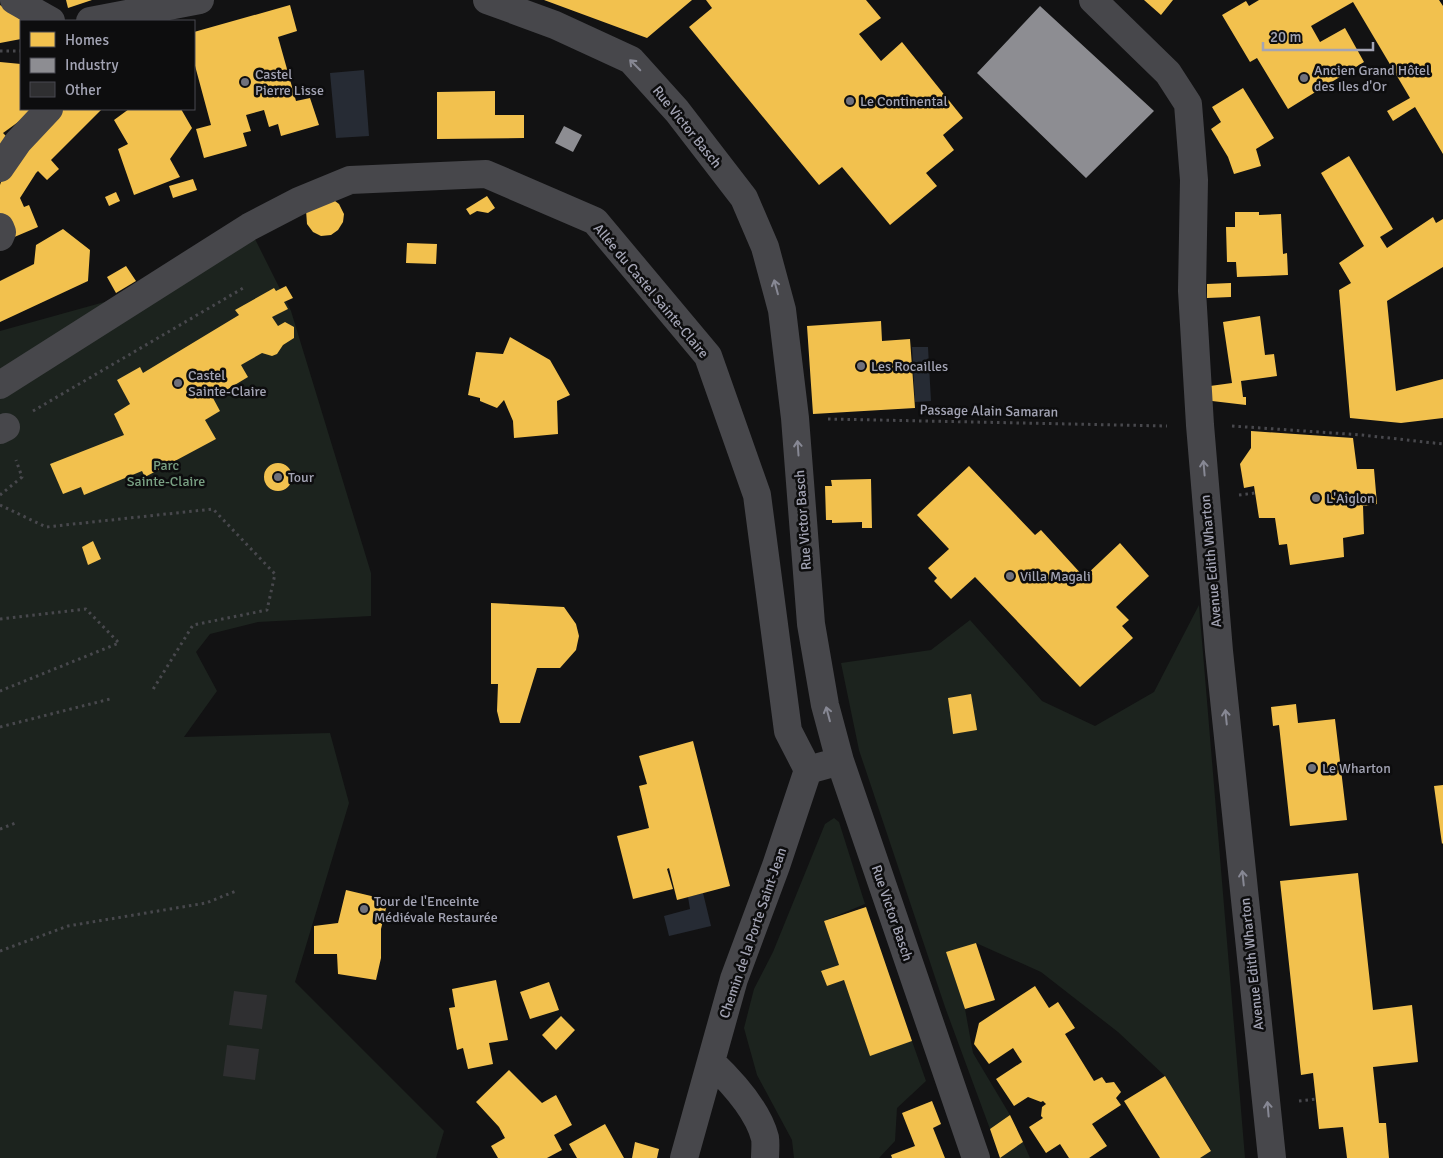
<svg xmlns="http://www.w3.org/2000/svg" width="1443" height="1158" font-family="Signika,sans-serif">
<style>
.green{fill:#1c231e}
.water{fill:#262b34}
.homes{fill:#f2c14e}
.industry{fill:#8d8d92}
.building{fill:#2f2f31}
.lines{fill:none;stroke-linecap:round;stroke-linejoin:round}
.path{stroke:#48484d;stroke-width:3;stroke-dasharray:2.5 4;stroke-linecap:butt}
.minor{stroke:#47474b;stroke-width:28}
.oneway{stroke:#878894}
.poi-dot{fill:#70717c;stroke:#0d0d0e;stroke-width:2}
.labels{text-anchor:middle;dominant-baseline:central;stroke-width:5;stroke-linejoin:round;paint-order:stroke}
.poi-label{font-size:14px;fill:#a3a4b4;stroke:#0d0d0e;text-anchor:start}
.street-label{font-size:14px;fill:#a3a4b4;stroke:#0d0d0e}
.park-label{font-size:14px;fill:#79a083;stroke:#0d0d0e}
</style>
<rect width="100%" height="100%" fill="#121213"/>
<path class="green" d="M249 227 291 311 371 573V616L258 622 210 634 196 652 217 691 184 737 330 733 349 803 295 982 444 1131 436 1158H0V331L119 298Z
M1199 605 1245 1158H1200L1211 1150 1165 1076 1118 1032 1041 972 976 943 947 953 965 1009 973 1053 1010 1115 990 1129 945 1007 859 750 841 663 931 650 970 620 1042 701 1095 726 1154 692Z
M834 818 839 822 865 904 824 921 839 965 821 972 827 986 844 980 870 1055 912 1041 926 1081 897 1108 895 1141 879 1158H794L792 1140 757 1075 744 1028 754 989 773 952 825 824Z
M1023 1142 1030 1158H1000Z"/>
<path class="water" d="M364 70 369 136 336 138 330 73Z
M928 347 931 401 915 402 912 347Z
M703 893 711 926 669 936 664 916 690 909 688 897Z"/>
<path class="homes" d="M66 0H92L68 8Z
M544 0H692L647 38Z
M706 0H866L881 18 859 34 881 61 902 42 963 118 943 135 954 150 926 173 937 186 890 225 842 167 819 185 689 27 712 8Z
M1144 0H1173L1161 15Z
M1259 0H1439L1443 6V154L1415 107 1393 121 1387 111 1410 98 1353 2 1311 26 1320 42 1345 28 1364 62 1288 109 1257 58 1250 62 1222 15 1246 1 1249 6Z
M0 5 21 20V39L0 43Z
M290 5 297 31 278 37 296 101 310 98 319 125 281 136 278 124 269 127 264 110 246 115 251 131 243 133 247 146 204 158 196 129 211 125 194 62V32Z
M0 62 21 64V109H36L3 133 10 140 0 153Z
M1243 88 1274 138 1256 149 1261 166 1234 174 1228 157 1211 129 1221 122 1212 107Z
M495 91V115H524V138L437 139V92Z
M61 109H102L51 160 59 169 47 180 38 171 36 173 20 198 24 207 29 205 38 227 12 238 0 215V185L3 176Z
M129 109H181L192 128 170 159 180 177 134 195 118 149 128 144 114 120Z
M1349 156 1393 229 1380 237 1387 248 1433 217 1436 223 1443 219V267L1387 301 1396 391 1443 379V418L1401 423 1350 418 1339 290 1351 283 1339 263 1364 246 1321 173Z
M193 179 197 190 173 198 169 186Z
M116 192 120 201 109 206 105 197Z
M487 196 495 208 488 213 477 211 470 215 466 209Z
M331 198 339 204 344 214 343 222 338 230 331 235 321 236 313 232 307 224 306 210Z
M1235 212H1259V215L1281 214 1283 254 1287 253 1288 275 1237 277 1236 262H1227L1226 227H1235Z
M63 229 90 250 88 281 0 322V281L34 264 36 245Z
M407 243 437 244 436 264 406 263Z
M126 266 136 281 116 293 107 277Z
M1231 283V297L1207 298V284Z
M286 286 293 298 284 302 288 309 272 317 278 326 285 322 294 327V338L283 345 277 354 272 356 262 353 241 365 248 377 213 398 220 411 205 420 216 439 145 477 142 471 84 495 81 487 63 494 50 464 124 435 114 414 130 404 117 380 140 367 143 373 239 315 235 310 274 288 276 291Z
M1260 316 1265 355 1274 354 1277 376 1241 381 1243 397H1246V405L1212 401 1210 386 1232 383 1223 322Z
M881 321 882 341 910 339 915 408 813 414 807 326Z
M510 337 550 360 570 395 557 401 558 434 514 438 513 421 504 400 497 408 480 401V398L468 395 476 352 503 354Z
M1251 431 1353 438 1357 469H1374L1377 504 1363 506 1364 534 1343 538 1344 557 1290 565 1287 544 1279 545 1275 518H1259L1254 486 1244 488 1240 464 1251 448Z
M264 477a14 14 0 1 1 28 0a14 14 0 1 1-28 0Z
M969 466 1033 533 1035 535 1041 530 1084 577 1120 543 1149 576 1116 607 1129 620 1122 626 1133 638 1080 687 975 577 951 599 934 581 937 578 928 568 949 549 917 515Z
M871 479 872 528H862V522L832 523V520H826L825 486H832L831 480Z
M93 541 101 559 88 565 82 547Z
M491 603 564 607 576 624 579 636 576 650 560 668H537L520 723H500L497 711 498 684H491Z
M971 694 977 730 953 734 948 698Z
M1296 704 1298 723 1335 719 1347 820 1290 826 1279 725 1273 726 1271 707Z
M693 741 730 886 677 900 669 868 667 869 673 889 633 899 617 836 649 828 639 786 647 784 639 756Z
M1443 785V843L1442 844 1434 786Z
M1358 873 1373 1010 1412 1005 1418 1062 1373 1067 1379 1123H1386L1389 1158H1347L1343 1127 1319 1129 1313 1073 1301 1075 1280 881Z
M346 890 388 900 381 929V958L376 980 338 974 337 954H314V926L338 923Z
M866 907 912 1041 870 1056 844 980 827 986 821 971 839 965 824 921Z
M976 943 995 1000 965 1009 946 952Z
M496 980 508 1040 489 1043 493 1064 468 1069 463 1048 457 1050 449 1008 455 1007 452 989Z
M549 982 559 1010 530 1019 520 992Z
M1035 986 1049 1008 1058 1002 1075 1028 1065 1034 1094 1081 1102 1077 1106 1083 1114 1082 1121 1092 1116 1098 1121 1105 1092 1124 1107 1146 1089 1158H1069L1060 1144 1046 1153 1029 1127 1043 1118 1041 1116 1042 1107 1046 1104 1043 1101 1041 1102 1028 1097 1014 1106 996 1079 1022 1062 1013 1048 989 1064 974 1044 979 1023Z
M561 1016 575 1030 556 1050 542 1035Z
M509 1070 542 1103 556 1095 572 1125 554 1135 562 1150 547 1158H498L491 1146 505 1138 499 1127 476 1102Z
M1165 1076 1211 1151 1200 1158H1160L1124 1101Z
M932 1101 941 1124 933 1128 945 1158H892L891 1155 915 1146 902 1113Z
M1010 1115 1023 1142 1000 1158 990 1129Z
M605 1124 624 1158H577L569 1144Z
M635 1142 659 1149 657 1158H632Z"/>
<path class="industry" d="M1040 6 1154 111 1086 178 977 73Z
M564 126 582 135 573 152 555 143Z"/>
<path class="building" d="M234 991 267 995 262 1029 229 1025Z
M227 1045 259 1049 255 1080 223 1076Z"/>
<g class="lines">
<path class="path" d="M0 51H21
M33 411 245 287
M828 419 1167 426
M1232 426 1362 435 1443 444
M0 495 22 477 16 460
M1239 495 1255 493
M0 505 46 527 213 509 275 574 267 610 193 625 152 691
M0 619 86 609 119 643 0 691
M0 727 110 699
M0 829 18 822
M0 951 68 926 206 903 236 891
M1299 1101 1316 1099"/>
<path class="minor" d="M14 0 51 21
M487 0 555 25 631 60 677 111 744 198 765 247 782 310 795 418 811 624 825 705 840 761 976 1158
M1093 0 1168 73 1188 104 1194 180 1192 291 1200 425 1219 651 1272 1158
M90 21 200 0
M0 168 18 142 49 109
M0 227 2 232 0 237
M0 385 249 227 299 201 350 180 486 174 595 221 708 356 757 495 788 731 808 770
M0 430 6 427
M711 1062C731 1081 758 1110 765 1138 766 1144 765 1152 765 1158
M684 1158 734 979 776 866 808 770 826 765"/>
</g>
<defs><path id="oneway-shaft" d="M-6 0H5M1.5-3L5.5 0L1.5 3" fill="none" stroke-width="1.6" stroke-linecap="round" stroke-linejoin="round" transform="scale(1.25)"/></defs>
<g class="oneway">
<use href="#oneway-shaft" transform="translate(635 65) rotate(-135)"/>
<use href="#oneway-shaft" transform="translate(776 287) rotate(-105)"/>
<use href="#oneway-shaft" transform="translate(798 448) rotate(-94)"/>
<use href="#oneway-shaft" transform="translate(1204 468) rotate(-95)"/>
<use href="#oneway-shaft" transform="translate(828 714) rotate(-105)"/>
<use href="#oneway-shaft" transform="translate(1226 717) rotate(-96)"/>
<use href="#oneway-shaft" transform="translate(1243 878) rotate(-96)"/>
<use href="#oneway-shaft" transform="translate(1268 1109) rotate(-95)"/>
</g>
<g class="poi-dot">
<circle cx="1304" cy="78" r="5"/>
<circle cx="245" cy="82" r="5"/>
<circle cx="850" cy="101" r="5"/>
<circle cx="861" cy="366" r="5"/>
<circle cx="178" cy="383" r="5"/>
<circle cx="278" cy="477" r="5"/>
<circle cx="1316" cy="498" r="5"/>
<circle cx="1010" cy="576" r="5"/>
<circle cx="1312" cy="768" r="5"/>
<circle cx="364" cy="909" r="5"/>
</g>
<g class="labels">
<g class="poi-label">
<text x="1314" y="70">Ancien Grand Hôtel<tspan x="1314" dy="16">des Iles d'Or</tspan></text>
<text x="255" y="74">Castel<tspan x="255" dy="16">Pierre Lisse</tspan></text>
<text x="860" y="101">Le Continental</text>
<text x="871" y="366">Les Rocailles</text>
<text x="188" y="375">Castel<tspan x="188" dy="16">Sainte-Claire</tspan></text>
<text x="288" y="477">Tour</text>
<text x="1326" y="498">L'Aiglon</text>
<text x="1020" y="576">Villa Magali</text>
<text x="1322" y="768">Le Wharton</text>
<text x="374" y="901">Tour de l'Enceinte<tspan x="374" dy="16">Médiévale Restaurée</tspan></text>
</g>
<g class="street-label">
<text transform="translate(687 127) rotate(51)">Rue Victor Basch</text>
<text transform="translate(651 291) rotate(50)">Allée du Castel Sainte-Claire</text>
<text transform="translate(989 411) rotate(1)">Passage Alain Samaran</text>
<text transform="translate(803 520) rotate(-94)">Rue Victor Basch</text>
<text transform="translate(1211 561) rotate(-95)">Avenue Edith Wharton</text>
<text transform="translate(892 913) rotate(71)">Rue Victor Basch</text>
<text transform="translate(753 933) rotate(-71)">Chemin de la Porte Saint-Jean</text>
<text transform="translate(1252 964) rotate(-96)">Avenue Edith Wharton</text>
</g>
<g class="park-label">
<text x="166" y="465">Parc<tspan x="166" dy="16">Sainte-Claire</tspan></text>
</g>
</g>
<rect x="20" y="20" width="175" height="90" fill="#0d0d0e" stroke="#494950"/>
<rect x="30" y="32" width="25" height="15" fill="#f2c14e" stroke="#494950"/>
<text x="65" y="45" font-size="15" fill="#a3a4b4">Homes</text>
<rect x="30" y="58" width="25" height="15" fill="#8d8d92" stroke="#494950"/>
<text x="65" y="70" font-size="15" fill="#a3a4b4">Industry</text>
<rect x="30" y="82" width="25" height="15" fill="#2f2f31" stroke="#494950"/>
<text x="65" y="95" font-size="15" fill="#a3a4b4">Other</text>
<path d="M1263 42v8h110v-8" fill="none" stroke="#a3a4b4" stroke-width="2.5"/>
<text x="1270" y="42" font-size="15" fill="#a3a4b4" stroke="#0d0d0e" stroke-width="4" paint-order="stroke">20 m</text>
</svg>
